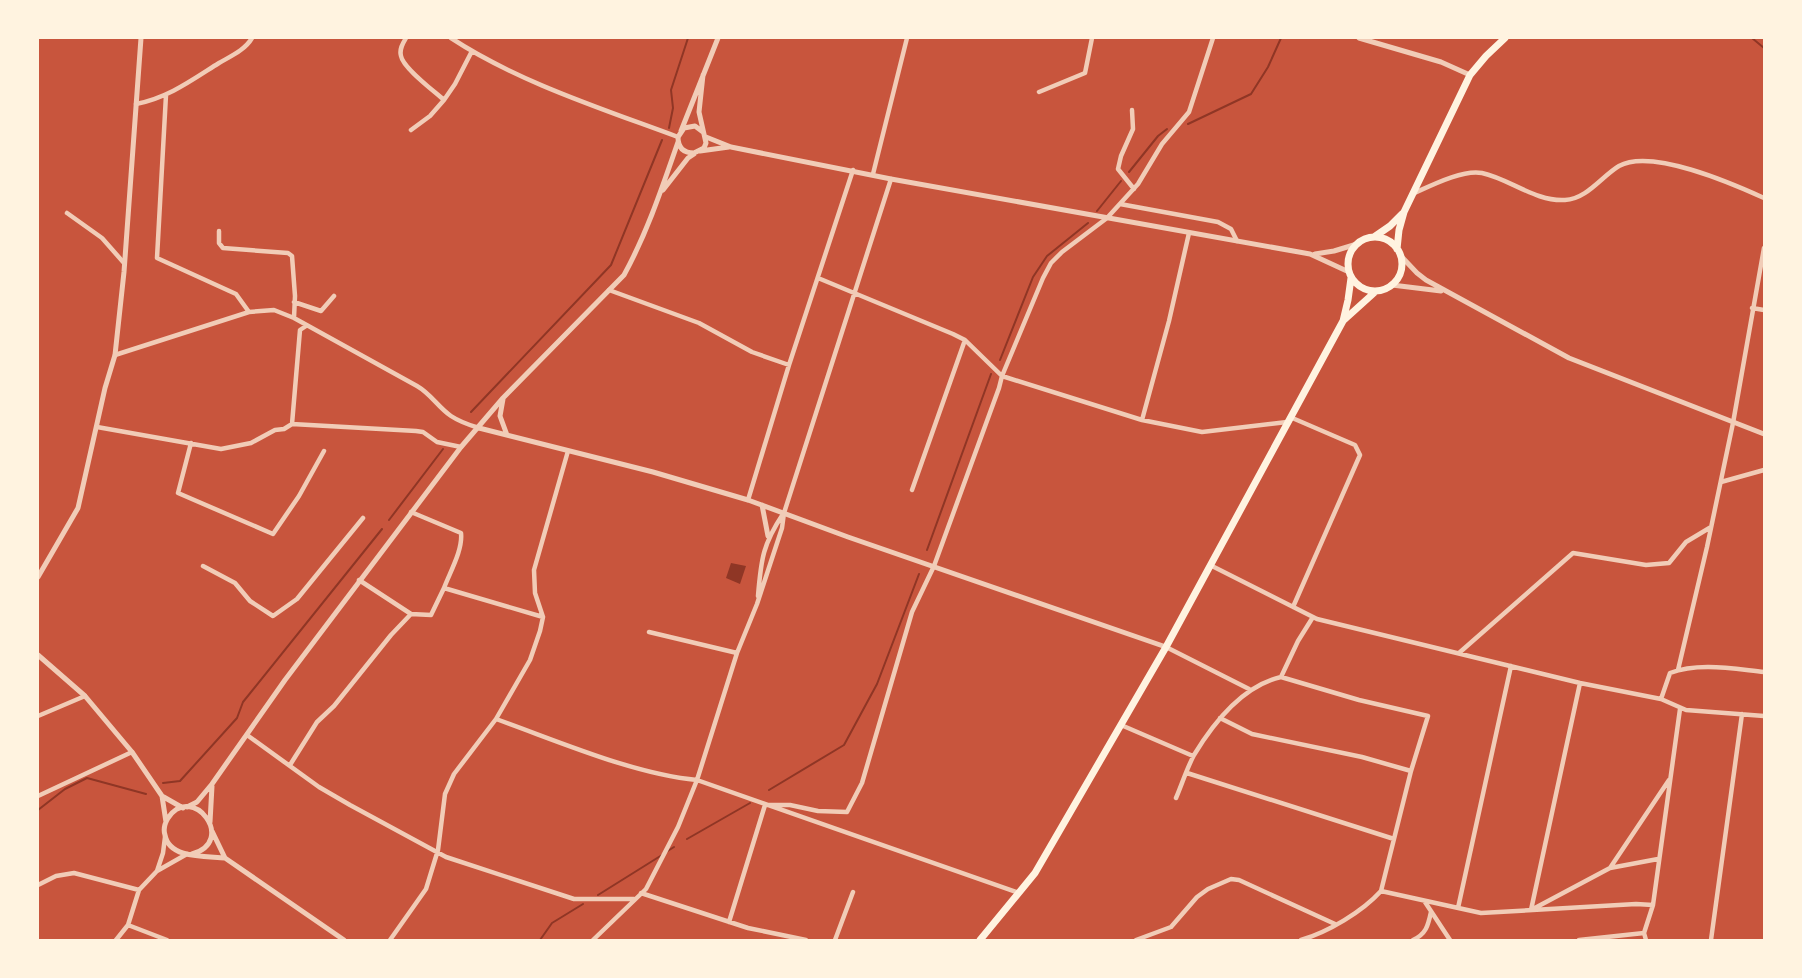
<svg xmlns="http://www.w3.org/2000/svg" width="1802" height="978" font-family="Helvetica,sans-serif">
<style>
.water{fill:#8f3625}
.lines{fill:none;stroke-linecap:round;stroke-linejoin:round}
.stream{stroke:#8f3625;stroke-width:2}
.minor{stroke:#f1ccb7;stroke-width:4.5}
.tertiary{stroke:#f1ccb7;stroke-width:5}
.trunk{stroke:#fff3e0;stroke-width:7}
</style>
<rect width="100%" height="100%" fill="#c8553d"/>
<path class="water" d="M731 563 746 566 740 584 726 578Z"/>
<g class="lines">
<path class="stream" d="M1752 38 1764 48
M1188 124 1251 94 1268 67 1281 38
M669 128 673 108 671 90 688 38
M1129 172 1158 136 1167 129
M1097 211 1121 181
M1000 360 1033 277 1047 256 1088 223
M471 412 611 265 662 140
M389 520 443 449
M927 550 991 374
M163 783 180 781 237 718 243 702 382 529
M769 790 844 745 877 684 919 574
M38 810 65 789 87 778 146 794
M687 839 750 803
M666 852 674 847
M598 895 662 855
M540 940 552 923 583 904"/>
<path class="minor" d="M406 38C403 43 399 49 401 56 403 68 434 91 444 100L430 116 411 130
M451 38C518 82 603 109 678 137
M1039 92 1085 73 1092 38
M166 95 157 258 236 294 249 312
M444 100 455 84 472 51
M136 104C168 98 192 80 219 63 231 56 245 50 252 38
M1132 110 1133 129 1121 156 1118 169 1134 189
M873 174 907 38
M1412 194C1430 186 1463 169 1482 173 1510 179 1536 202 1565 200 1587 199 1602 176 1619 166 1652 148 1733 184 1764 198
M1120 204 1218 222 1231 229 1237 241
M67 213 102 238 124 263
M219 231V243L223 248 288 253 292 256 295 296 294 318
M818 278 953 334 965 340 1002 376 1142 420 1202 432 1287 422
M609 290 699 323 752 352 789 365
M294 302 321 311 334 296
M1752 308 1764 310
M115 355 249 312 274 310 294 318 417 386C431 394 438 407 451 416 460 422 469 425 479 428
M1290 417 1355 445 1360 455 1293 607
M1142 420 1169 321 1189 233
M292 424 300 330 306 326
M97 427 221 449 251 443 275 430 284 429 292 424 416 431 423 432 437 442 461 447
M191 443 178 493 273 534 299 496 324 451
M1721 482 1764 470
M912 490 965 340
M748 500 789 365 853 170
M411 512 461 533C463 550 450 572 444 588L543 617
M1210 565 1317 619 1580 683 1661 699 1686 710 1764 716
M203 566 235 583 250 601 273 616 297 599 363 518
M359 580 411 614 431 615 444 588
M758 596C761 559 763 544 783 514
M649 632 737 653
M1166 647 1249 689
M1459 653 1573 553 1646 565 1669 563 1686 542 1711 527
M1678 670 1707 547 1733 423 1764 248
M1281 677 1359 700 1428 716 1411 771 1381 891C1362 912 1328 932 1301 940
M1661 699 1670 673C1699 662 1734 669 1764 672
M38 716 85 696
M1220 718 1252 734 1362 757 1411 771
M496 719C558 741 633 774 697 780L1019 893
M1121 725 1193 756
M247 735 319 787 350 805 446 857 574 899H634
M290 765 317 722 334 706 391 635 411 614
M1187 773 1394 839
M38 796 132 752
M1176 798C1182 784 1187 768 1194 755 1214 722 1242 686 1281 677L1298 641 1313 617
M1610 868 1658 859
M157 871 163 853 165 837
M38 885 56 876 74 873 139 890 157 871 187 854
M1381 891 1481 913 1636 904 1653 905
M641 893 748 928 806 940
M1425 902 1450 940
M1458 908 1511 666
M1533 909 1610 868 1669 780
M1531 910 1580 683
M729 922 765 805H790L818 811 847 812 862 783 912 612 934 566 999 388 1002 376 1043 278 1051 263 1062 252 1107 218 1138 184 1162 144 1189 112 1213 38
M128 925 167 940
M116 940 128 925 139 890
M390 940 426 889 438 850 445 794 454 774 496 719 530 660 540 631 543 617 535 593 534 570 568 451
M593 940 646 889 678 827 697 780 737 653 757 604 782 528 784 513 891 179
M835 940 853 892
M1136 940 1171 927 1197 897 1208 889 1231 879 1239 880 1335 924
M1413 940C1426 934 1428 926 1431 912
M1579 940 1644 933
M1646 940 1644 933 1653 905 1680 709
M1711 940 1742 714"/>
<path class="tertiary" d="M1359 38 1441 62 1470 75
M703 75 699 112 706 143 704 148 694 153C684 153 678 148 678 137L684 128 695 126 703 132
M681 131 718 38
M706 137 731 147 891 179 1310 254 1349 272
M700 151 729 147
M663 190 688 158 694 154
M1315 254 1334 251 1357 244
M1400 255 1417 273 1426 280 1569 358 1764 434
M1392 285 1441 291
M503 399 500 416 507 435
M479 428 653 472 748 500 848 537 1166 647
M762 505 768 536
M38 577 78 508 105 388 115 355 124 272 141 38
M38 655 85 696 132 752 162 796 166 822
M162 796 183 808
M187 807 197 802 212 784 285 680 461 447 503 398 624 275C647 233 662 188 678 142
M210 822 212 786
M212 831 225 858 344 940
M192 854C238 841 192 782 168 818 165 823 163 829 165 835 169 859 206 856 225 858"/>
<path class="trunk" d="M1374 237 1390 226 1402 214
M1348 264a27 27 0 1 1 54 0a27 27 0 1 1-54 0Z
M1397 249 1399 230 1404 212 1470 75 1486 56 1505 38
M1344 320 1375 292
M980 940 1035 873 1166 647 1343 321 1348 300 1351 278"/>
</g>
<rect width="1802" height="978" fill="none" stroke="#fff3e0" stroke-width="78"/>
</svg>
